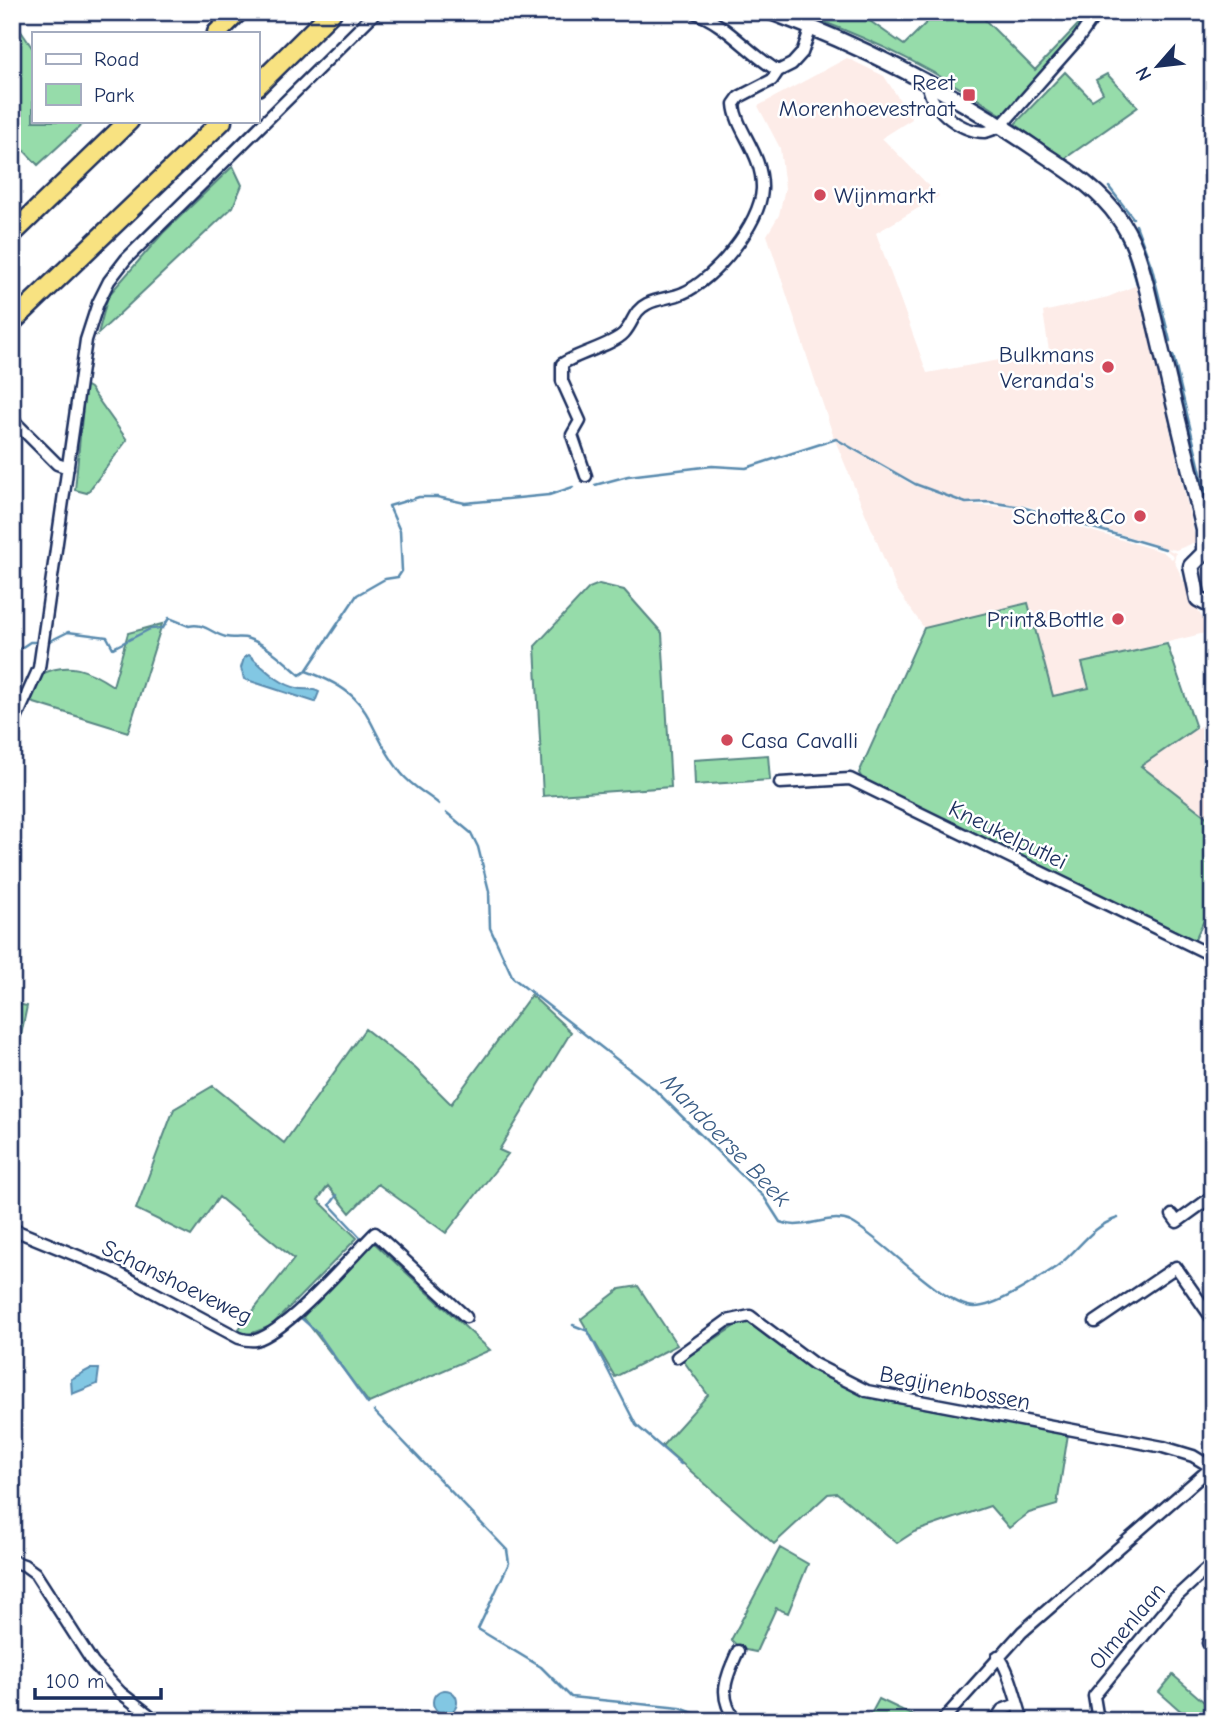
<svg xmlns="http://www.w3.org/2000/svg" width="1225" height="1733" font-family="'Comic Neue',sans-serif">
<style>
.built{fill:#fdece8}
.green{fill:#96dcaa;stroke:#588684;stroke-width:2}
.water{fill:#82c7e3;stroke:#598aae;stroke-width:2}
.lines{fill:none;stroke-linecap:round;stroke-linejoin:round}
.stream{stroke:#598aae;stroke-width:2.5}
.street-casing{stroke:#1b2f5e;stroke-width:15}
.secondary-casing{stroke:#1b2f5e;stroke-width:19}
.highway-casing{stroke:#1b2f5e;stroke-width:23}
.street{stroke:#fff;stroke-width:10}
.secondary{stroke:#fff;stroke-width:14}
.highway{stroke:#f8e281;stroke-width:18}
.poi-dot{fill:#d1495b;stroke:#fff;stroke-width:2.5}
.labels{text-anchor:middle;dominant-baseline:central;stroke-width:5;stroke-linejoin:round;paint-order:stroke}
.poi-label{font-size:23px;fill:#1b2f5e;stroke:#fff;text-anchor:end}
.street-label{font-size:23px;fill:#1b2f5e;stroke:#fff}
.water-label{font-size:24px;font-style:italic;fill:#3a5d86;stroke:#fff}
</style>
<rect width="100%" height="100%" fill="#fff"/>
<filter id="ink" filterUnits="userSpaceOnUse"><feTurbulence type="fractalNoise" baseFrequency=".0143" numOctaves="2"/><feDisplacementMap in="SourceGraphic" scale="14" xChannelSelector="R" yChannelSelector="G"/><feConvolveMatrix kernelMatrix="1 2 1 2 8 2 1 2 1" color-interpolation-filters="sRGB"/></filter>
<g filter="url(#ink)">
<path class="built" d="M847 58 884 76 912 119 882 138 939 196 876 233 927 373 1049 351 1043 312 1108 297 1137 285 1196 542 1176 550 1165 548 1176 553 1174 561 1209 632 1083 663 1089 688 1052 696 1028 603 924 628 896 588 835 440 913 485 964 504 1013 508 1163 552 1172 559 1174 556 1160 546 1028 506 983 501 968 503 914 483 834 438 767 235 779 215 785 188 780 148 758 106Z
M1212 718 1213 719V822L1141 766Z"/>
<path class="green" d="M810 12H857L904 45 937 12H992L985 20 1035 70 1086 16 1091 20 1005 117C938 72 886 45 811 17Z
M12 18 33 49V121H86L38 165 12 138Z
M1065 72 1092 100 1103 93 1096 80 1107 74 1138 107 1064 159 1015 124Z
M233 166 242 185 233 207 98 334 108 296 163 233Z
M85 385 90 388 127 440 87 493 75 490Z
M599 584 624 590 662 633 671 787 543 796 535 646 589 588Z
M1028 603 1053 696 1089 688 1082 663 1167 644 1196 728 1141 766 1213 822V901L1193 944 864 782 859 773 924 628Z
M162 624 128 732 31 702 40 675C68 660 89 670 113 686L128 633Z
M768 755 770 780 695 785 694 760Z
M531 995 571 1032 499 1150 508 1154 446 1233 378 1184 350 1213 328 1186 318 1200 357 1238 271 1326 247 1335 238 1330 294 1259 219 1197 191 1236 136 1209 174 1109 213 1086 284 1143 365 1029 415 1068 451 1104Z
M12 1003 27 1006 13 1074 16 1075 12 1146Z
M371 1240 490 1350 369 1403 303 1317Z
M638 1286 677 1345 615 1377 581 1319 620 1289Z
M747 1318 815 1366 897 1403 1068 1434 1057 1505 1029 1513 1009 1528 990 1506 914 1532 897 1543 837 1493 828 1494 774 1544 662 1446 708 1395 683 1360Z
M780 1548 808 1564 788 1613 776 1608 756 1652 741 1649 731 1640Z
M1173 1675 1211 1708 1200 1721H1192L1159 1692Z
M879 1699 925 1721H878L870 1716Z"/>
<path class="water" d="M249 655C263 667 278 684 297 688 305 691 311 687 319 692L315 702 244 679 241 668 244 658Z
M90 1369H99L97 1384 72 1394 71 1379Z
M433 1702a12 12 0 1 1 24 0a12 12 0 1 1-24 0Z"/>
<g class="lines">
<path class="stream" d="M1109 187 1133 218
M1136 225 1152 268 1170 341
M1115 226 1127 250 1139 291
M1141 301 1148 328
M1152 343 1162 384
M1173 355 1212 520
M1164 393 1174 438
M595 485 628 476 712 466 746 468 836 439 915 484 966 503 989 502 1022 507 1165 549
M46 643 68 632 107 637 113 648 150 629 163 628 169 618 189 626C204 622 212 634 226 637 233 639 241 636 249 639 268 645 285 662 300 675L306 671 357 595 385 579 398 577 402 571 400 531 389 506 419 497H437L465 503 549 495 573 487
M12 654 30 642H39
M306 671C378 697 361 721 401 773 412 787 426 793 439 804
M447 813 471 833 478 847 489 891 490 928 513 978 652 1087 764 1197 780 1222C804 1232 828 1212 851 1222 883 1239 943 1306 974 1307 995 1308 1038 1279 1056 1267 1079 1251 1089 1227 1118 1218
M96 1268 115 1277
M292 1309 362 1239 330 1205 337 1195
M299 1316 317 1332 368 1404
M573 1325 588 1331 636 1425 681 1464
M374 1411 507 1550 509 1563 478 1629 541 1667 571 1697 680 1708 715 1721"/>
<defs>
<path id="street" d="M693 12C726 23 748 53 778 71
M803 24 806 12
M928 81C927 106 959 132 985 132 990 131 996 128 1001 126L1078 39 1097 12
M13 420 57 464 68 468
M586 476 572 435 580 421 562 381V364C578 353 613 345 624 333 634 322 633 311 647 304 658 298 672 298 683 293 714 280 761 223 762 189 763 153 736 131 734 104L739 97 772 80 778 71 792 64 802 53 811 27
M12 728 39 668 86 340 98 303 109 281 126 259 376 12
M780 783 850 779 1213 956
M1172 1215 1177 1222 1206 1201 1213 1203
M12 1229 112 1270 239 1338C245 1340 250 1341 256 1340 288 1331 350 1258 375 1233L466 1317
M1095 1322 1176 1267 1213 1320
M677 1357 727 1321 750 1316 814 1364 867 1391 1163 1447 1193 1456 1211 1467
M12 1561 24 1565 35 1573 93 1663 121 1693 157 1721
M1208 1643 1213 1647
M998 1656C1009 1667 1017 1704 1023 1721
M991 1720 997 1718 1002 1710 1017 1704
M736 1721C717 1695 726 1678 738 1651
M942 1721 1022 1632 1213 1466
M1105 1721 1097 1714 1094 1696 1174 1599 1213 1563"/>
<path id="secondary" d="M771 12C866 47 952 92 1036 149 1065 169 1097 187 1118 217 1133 237 1140 261 1146 285L1204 530V553L1191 566 1198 599 1213 607"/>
<path id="highway" d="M217 33 238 12
M257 86 332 12
M12 234 129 121
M12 322 222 121"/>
</defs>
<use href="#street" class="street-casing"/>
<use href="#secondary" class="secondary-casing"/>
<use href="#highway" class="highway-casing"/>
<use href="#street" class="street"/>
<use href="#secondary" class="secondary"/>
<use href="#highway" class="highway"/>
</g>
</g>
<g class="poi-dot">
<rect x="962" y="88" width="14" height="14" rx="3.5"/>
<circle cx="820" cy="195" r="7"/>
<circle cx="1108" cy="367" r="7"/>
<circle cx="1140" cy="516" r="7"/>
<circle cx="1118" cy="619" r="7"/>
<circle cx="727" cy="740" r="7"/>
</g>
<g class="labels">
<g class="poi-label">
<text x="955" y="82">Reet<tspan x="955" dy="26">Morenhoevestraat</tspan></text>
<text x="834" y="195" text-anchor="start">Wijnmarkt</text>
<text x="1094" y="354">Bulkmans<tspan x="1094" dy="26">Veranda's</tspan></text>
<text x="1126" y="516">Schotte&amp;Co</text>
<text x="1104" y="619">Print&amp;Bottle</text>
<text x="741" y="740" text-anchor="start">Casa Cavalli</text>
</g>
<g class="street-label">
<text transform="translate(1008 835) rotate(26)">Kneukelputlei</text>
<text transform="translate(177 1282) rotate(26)">Schanshoeveweg</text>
<text transform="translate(955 1388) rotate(11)">Begijnenbossen</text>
<text transform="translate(1127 1626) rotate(-50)">Olmenlaan</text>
</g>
<g class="water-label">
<text transform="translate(726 1140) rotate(46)">Mandoerse Beek</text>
</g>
</g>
<rect width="1225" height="1733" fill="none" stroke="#fff" stroke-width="42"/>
<rect x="21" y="21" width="1183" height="1691" fill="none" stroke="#1b2f5e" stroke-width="2.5" filter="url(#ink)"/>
<rect x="32" y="32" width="228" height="91" fill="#ffffff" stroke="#a4acbf" stroke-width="2"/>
<rect x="46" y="54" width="35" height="10" fill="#ffffff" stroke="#a4acbf" stroke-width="2"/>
<text x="94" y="66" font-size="21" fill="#1b2f5e">Road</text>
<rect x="46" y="84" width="35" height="21" fill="#96dcaa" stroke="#a4acbf" stroke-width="2"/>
<text x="94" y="102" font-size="21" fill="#1b2f5e">Park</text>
<g transform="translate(1158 66) rotate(242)" stroke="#ffffff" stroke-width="5" paint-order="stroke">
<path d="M0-5L12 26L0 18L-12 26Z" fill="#1b2f5e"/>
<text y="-10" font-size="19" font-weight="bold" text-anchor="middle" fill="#1b2f5e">N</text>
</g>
<path d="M35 1688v10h126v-10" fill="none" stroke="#1b2f5e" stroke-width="3.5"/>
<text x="46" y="1688" font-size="21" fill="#1b2f5e" stroke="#ffffff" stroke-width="5" paint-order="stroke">100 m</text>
</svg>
